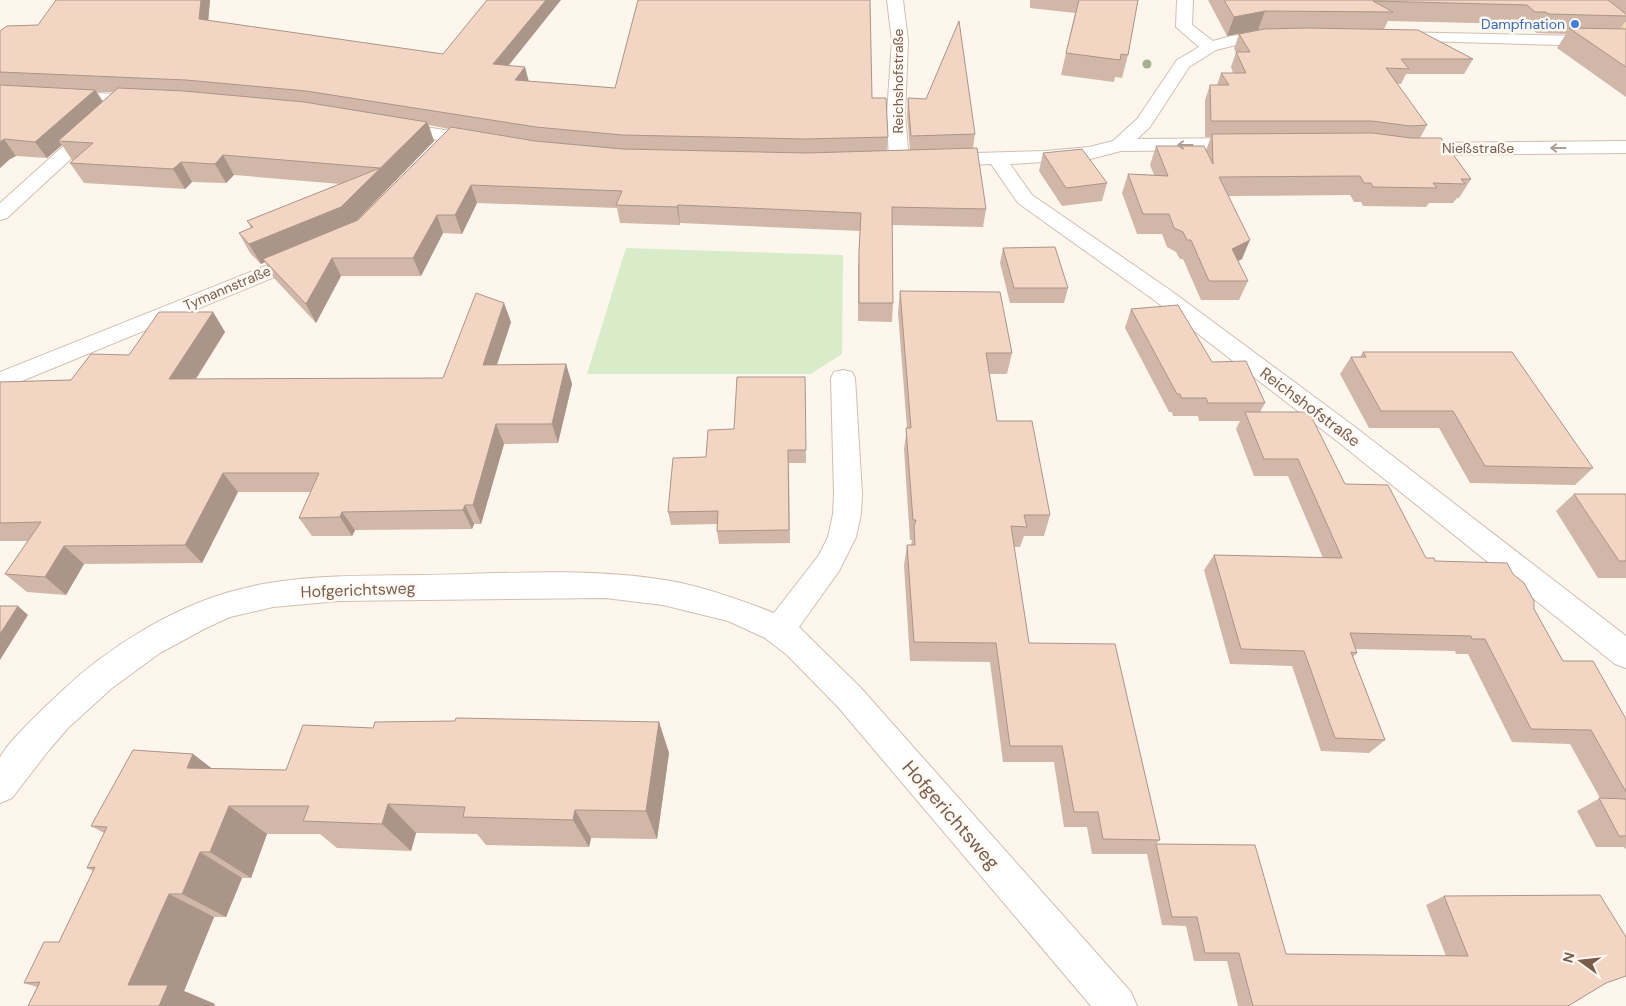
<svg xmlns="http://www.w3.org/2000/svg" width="1626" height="1006" font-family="'DM Sans',sans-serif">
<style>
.green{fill:#d8ecc9}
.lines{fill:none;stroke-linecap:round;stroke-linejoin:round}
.minor-casing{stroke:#d1beb0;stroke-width:2}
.major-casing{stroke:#dad1cd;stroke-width:2}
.minor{fill:#fff;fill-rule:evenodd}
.major{fill:#fbd9a5;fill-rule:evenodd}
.tram{stroke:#b9a8c9;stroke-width:1}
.tree{fill:#a0b28e}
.wall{fill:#d1b7a8;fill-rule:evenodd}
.shaded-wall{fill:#aa9588}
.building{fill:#f3d5c3;stroke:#aa9588}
.oneway{stroke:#af9d94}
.shop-dot{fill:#3f7fe0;stroke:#fffaf3;stroke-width:2}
.labels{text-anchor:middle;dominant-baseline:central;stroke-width:5;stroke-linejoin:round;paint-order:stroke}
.far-shop-label{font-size:14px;fill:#366cbe;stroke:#fffaf3;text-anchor:end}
.far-street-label{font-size:14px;fill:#7a5c4d;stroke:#fffaf3}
.street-label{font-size:16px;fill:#7a5c4d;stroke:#fffaf3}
.near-street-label{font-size:19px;fill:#7a5c4d;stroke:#fffaf3}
</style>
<rect width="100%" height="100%" fill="#fdf6ec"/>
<path class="green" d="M626 248 843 255 842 354 811 374H587Z"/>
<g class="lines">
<defs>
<path id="minor" d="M887 0H903L908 41 905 114 909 161 906 165 899 167 892 165 889 161 887 114 892 41Z
M1177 0H1193L1192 25 1213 41 1231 36 1275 31 1281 33 1283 36 1281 39 1275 41 1232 46 1216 50 1189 67 1150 127 1137 139 1246 138 1253 140 1255 144 1253 148 1246 150 1121 151 1090 159 1010 164 1032 195 1170 290 1355 427 1626 636V668L1615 664 1337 441 1154 300 1018 203 991 164 943 166 936 164 933 160 936 156 943 154 1045 151 1089 147 1113 141 1137 119 1177 60 1199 47 1176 27Z
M1395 32 1626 37V47L1389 40 1387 37 1389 34Z
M0 89 144 95 150 96 153 100 150 104 144 105 0 99Z
M95 122 101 123 104 127 101 131 7 218 0 220V203L89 123Z
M395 122 481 136 488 138 490 142 488 146 481 148 389 131 386 127 389 123Z
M1626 141V153L1411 155 1404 153 1402 149 1404 145 1411 143Z
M303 251 311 252 314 257 311 262 0 390V372Z
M843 370 852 372 855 378 862 494 861 514 856 537 839 571 799 627 860 687 1131 992 1137 1006H1091L838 707 787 655 765 638 728 621 663 605 605 598 339 601 273 607 230 617 206 628 160 653 112 688 68 728 49 750 12 798 0 803C0 793 0 767 0 758 4 745 51 701 63 690 106 649 169 610 226 593 288 574 355 576 420 575 506 574 595 566 681 583 713 590 743 601 774 613L819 555 828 537 833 514 834 494 831 378 834 372Z"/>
<path id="major" d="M1575 0H1593L1626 25V38L1620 36Z"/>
</defs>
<use href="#minor" class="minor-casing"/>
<use href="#major" class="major-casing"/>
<use href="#minor" class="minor"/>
<use href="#major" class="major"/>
<path class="tram" d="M1586 0 1626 30"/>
</g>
<circle class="tree" cx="1147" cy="64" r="4.5"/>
<path class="wall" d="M210 0 208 21 509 65 529 81 615 88 872 98 888 137 887 151 910 150 907 115 908 98 975 134 973 148 986 209 983 227 892 225 893 303 892 322 858 321V269L860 231 680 223V225L620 223 617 208 477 203 462 234 443 233 421 276H341L316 323 273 277 265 262 261 264 250 253 239 233 251 228 247 221 340 184 234 175 226 183 192 182 185 189 84 183 70 163 73 160H72L62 145 47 158 16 156 10 159 0 168V31ZM97 92H113L103 101ZM429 125 449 129 357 221 434 141Z
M1030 0H1138L1128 55 1122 78 1115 77 1114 82 1061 75 1075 13 1030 8Z
M1208 0H1626V23L1625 22 1620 29H1626V97L1557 48 1566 34 1537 33 1534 31H1524L1516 24 1388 21 1384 29 1473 59 1464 74H1406L1401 84H1397L1427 125 1420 138 1471 179 1459 198H1457L1453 203H1429L1426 207 1363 206 1361 202H1354L1350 195 1229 196 1242 259 1238 261 1248 281 1239 300H1201L1183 259H1180L1176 252 1167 247 1162 234H1137L1122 193 1128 174 1154 175 1150 165 1156 146 1206 150 1211 137H1205V100L1210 85H1217L1221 73H1233L1231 67 1236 52 1234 49 1239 34 1259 30 1227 36Z
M1043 153 1107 183 1102 201 1062 206 1039 171Z
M1003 248 1068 288 1064 303H1010L1000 263Z
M900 291 1012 353 1007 374H989L997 421 1050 515 1044 536H1024L1020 547H1014L1029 643 1160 840 1156 844 1286 954 1446 956 1426 905 1444 896 1606 983 1568 1006H1238L1227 961H1194L1186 926 1162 925 1147 854H1092L1087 827H1064L1054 762H1003L990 662 910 661 904 565 907 545H911L912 540H910L904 449 907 428 898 313Z
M1131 309 1212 362 1265 403 1260 412 1345 484 1426 558 1435 561 1534 609 1563 661 1626 719V850L1624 847H1596L1577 811 1600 798 1570 744 1512 742 1468 654H1456L1455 651 1355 649 1357 653 1353 657 1385 740 1369 753 1321 751 1292 666 1230 664 1204 570 1214 555 1323 558 1288 476H1254L1236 429 1240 421H1199L1198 416H1173L1172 412H1169L1125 328Z
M213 312 225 332 196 379 443 378 511 322 497 365 566 364 572 384 558 443 504 444 481 524H474L472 529 355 530 352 536H312L299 518 311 492H238L202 563 84 564 66 595 27 592 5 574 28 541H0V382L71 380 129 355Z
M1363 352 1593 468 1575 485 1470 483 1439 428H1369L1340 374 1351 357H1360Z
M805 377 806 463H789L790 543 719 544 717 531V524L671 525 668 512 706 457 734 429Z
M1574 494H1626V578H1598L1556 511Z
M659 722 669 753 657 839 591 838 589 847 486 845 477 834 416 833 411 851 337 848 320 834H267L251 878H242L226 917H214L184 991 215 1004 214 1006H28L37 987 24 983 59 942 93 871 87 868 104 833 91 826 193 754 211 768 286 770 373 728Z"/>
<path class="shaded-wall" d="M201 0H210L207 35 199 19Z
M546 0H561L497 80 493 64Z
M1265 11 1258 30 1227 36 1234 17Z
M525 67 529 82 515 80Z
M95 90 105 106 58 141 62 145 47 158 35 142Z
M427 122 434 141 350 227 263 259 265 262 261 264 249 244 341 207Z
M4 139 16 156 10 159 0 168V142Z
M223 155 234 175 226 183 215 164Z
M181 162 192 182 185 189 173 169Z
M471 185 477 203 462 234 455 215Z
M678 205 680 223V225L677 207Z
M437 215 443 233 421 276 413 258Z
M1250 240 1242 259 1224 268 1232 249Z
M332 258 341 276 316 323 306 304Z
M504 303 511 322 490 385 483 365Z
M213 312 225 332 183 399 169 379Z
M566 364 572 384 558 443 552 424Z
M496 424 504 444 481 524 473 505Z
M223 473 238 492 202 563 185 545Z
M465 505 474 524 472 529 463 510Z
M342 512 355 530 352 536 340 517Z
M64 546 84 564 66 595 45 577Z
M18 606 28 615 0 660V634Z
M659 722 669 753 657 839 646 811Z
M193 754 232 784 187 768Z
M388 804 416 833 411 851 382 824Z
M229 806 267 834 251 878 210 852Z
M575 810 591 838 589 847 573 820Z
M200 852 242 878 226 917 182 894Z
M169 894 214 917 184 991 215 1004 214 1006H159L128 985Z"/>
<path class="building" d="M56 0H201L199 19 443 54 487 0H546L493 64 525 67 515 80 615 88 638 0H870L872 98H886L888 137 806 139 622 135 536 127 306 91 186 80 0 72V31L7 26 38 25Z
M1079 0H1138L1128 55 1121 54 1120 60 1066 53Z
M1224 0H1608L1626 14V16L1549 14 1545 12H1535L1527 5 1373 1 1393 12 1265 11 1234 17Z
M959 21 975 134 911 136 908 98 926 99Z
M1308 28 1418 30 1473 59H1401L1409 69 1386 68 1427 125 1410 126 1372 121H1211L1210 85H1229L1221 73H1246L1236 52H1250L1239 34 1264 29Z
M1569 28 1626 29V67Z
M0 85 95 90 35 142 4 139 0 142Z
M118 88 184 91 304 102 427 122 341 207 249 244 239 233 253 227 247 221 380 168 223 155 215 164 181 162 173 169 70 163 93 143 58 141Z
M451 127 535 141 622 149 806 153 977 148 986 209 892 207 893 303H859V251L861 213 678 205 677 207 616 205 622 191 471 185 455 215H437L413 258H332L306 304 263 259 358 220Z
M1373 133 1411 138H1441L1471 179H1461L1465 184 1433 183 1437 188 1373 187 1371 183H1364L1360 176 1219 177 1250 240 1232 249 1248 281H1209L1191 240H1187L1183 232 1174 228 1169 214H1143L1128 174 1168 176 1156 146H1204L1213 164 1212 134Z
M1082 149 1107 183 1066 188 1043 153Z
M1055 247 1068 288H1014L1003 248Z
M900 291 1000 292 1012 353H986L997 421H1032L1050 515H1024L1027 527 1011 526 1029 643 1115 644 1160 840 1103 839 1098 812H1074L1062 746H1010L996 643 914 642 907 545H915L914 526 916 520H913L906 428H911Z
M476 293 504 303 483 365 566 364 552 424H496L473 505H465L463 510 342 512 340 517 299 518 319 473H223L185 545 64 546 45 577 5 574 41 522 0 523V382L71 380 91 354 129 355 159 312H213L169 379 443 378Z
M1178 305 1212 362 1246 361 1265 403H1208L1206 398H1181L1180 394H1177L1131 309Z
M1363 352H1512L1593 468 1485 466 1453 411H1381L1351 357H1366Z
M737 377H805L806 450H788L789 530 717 531 718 511 668 512 673 458 706 457 708 430 734 429Z
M1245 412H1309L1345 484 1388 485 1426 558H1434L1435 561 1507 563 1513 574 1524 583 1534 601V609L1563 661H1593L1626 719V792L1591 730 1531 729 1485 639H1472L1471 636 1350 633 1357 653 1351 652 1385 740 1335 738 1304 651 1241 649 1214 555 1342 558 1298 459H1264Z
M1574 494H1626V561H1619Z
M0 606H18L0 634Z
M456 718 659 722 646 811 575 810 573 820 463 817 465 807 388 804 382 824 303 821 309 806H229L210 852H200L182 894H169L128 985H168L159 1006H28L40 982 24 983 44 942H59L95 867 87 868 107 827 91 826 133 750 193 754 187 768 286 770 303 725 373 728 375 722 455 721Z
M1599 798 1626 799V836H1619Z
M1156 844 1255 845 1286 954 1468 956 1444 896 1600 895 1626 937V976L1606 983 1568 1006H1253L1239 953H1205L1197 917H1172Z"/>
<defs><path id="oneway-shaft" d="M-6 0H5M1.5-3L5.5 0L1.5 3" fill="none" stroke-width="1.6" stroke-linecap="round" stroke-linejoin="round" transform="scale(1.25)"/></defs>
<g class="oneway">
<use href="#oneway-shaft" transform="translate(1185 145) rotate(180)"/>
<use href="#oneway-shaft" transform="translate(1558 148) rotate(180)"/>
</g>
<circle class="shop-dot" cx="1575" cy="24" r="5"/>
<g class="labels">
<g class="far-shop-label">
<text x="1565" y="24">Dampfnation</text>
</g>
<g class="far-street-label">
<text transform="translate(898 81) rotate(-90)">Reichshofstraße</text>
<text x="1478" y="148">Nießstraße</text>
<text transform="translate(227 288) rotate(-23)">Tymannstraße</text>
</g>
<g class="street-label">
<text transform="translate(1310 407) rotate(37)">Reichshofstraße</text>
<text transform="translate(358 590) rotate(-2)">Hofgerichtsweg</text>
</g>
<g class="near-street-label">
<text transform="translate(951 815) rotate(49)">Hofgerichtsweg</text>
</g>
</g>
<g transform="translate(1581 961) rotate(285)" stroke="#fffaf3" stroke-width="4" paint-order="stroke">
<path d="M0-4L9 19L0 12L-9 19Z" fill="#7a5c4d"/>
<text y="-8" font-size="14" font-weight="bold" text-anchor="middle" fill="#7a5c4d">N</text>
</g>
</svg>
